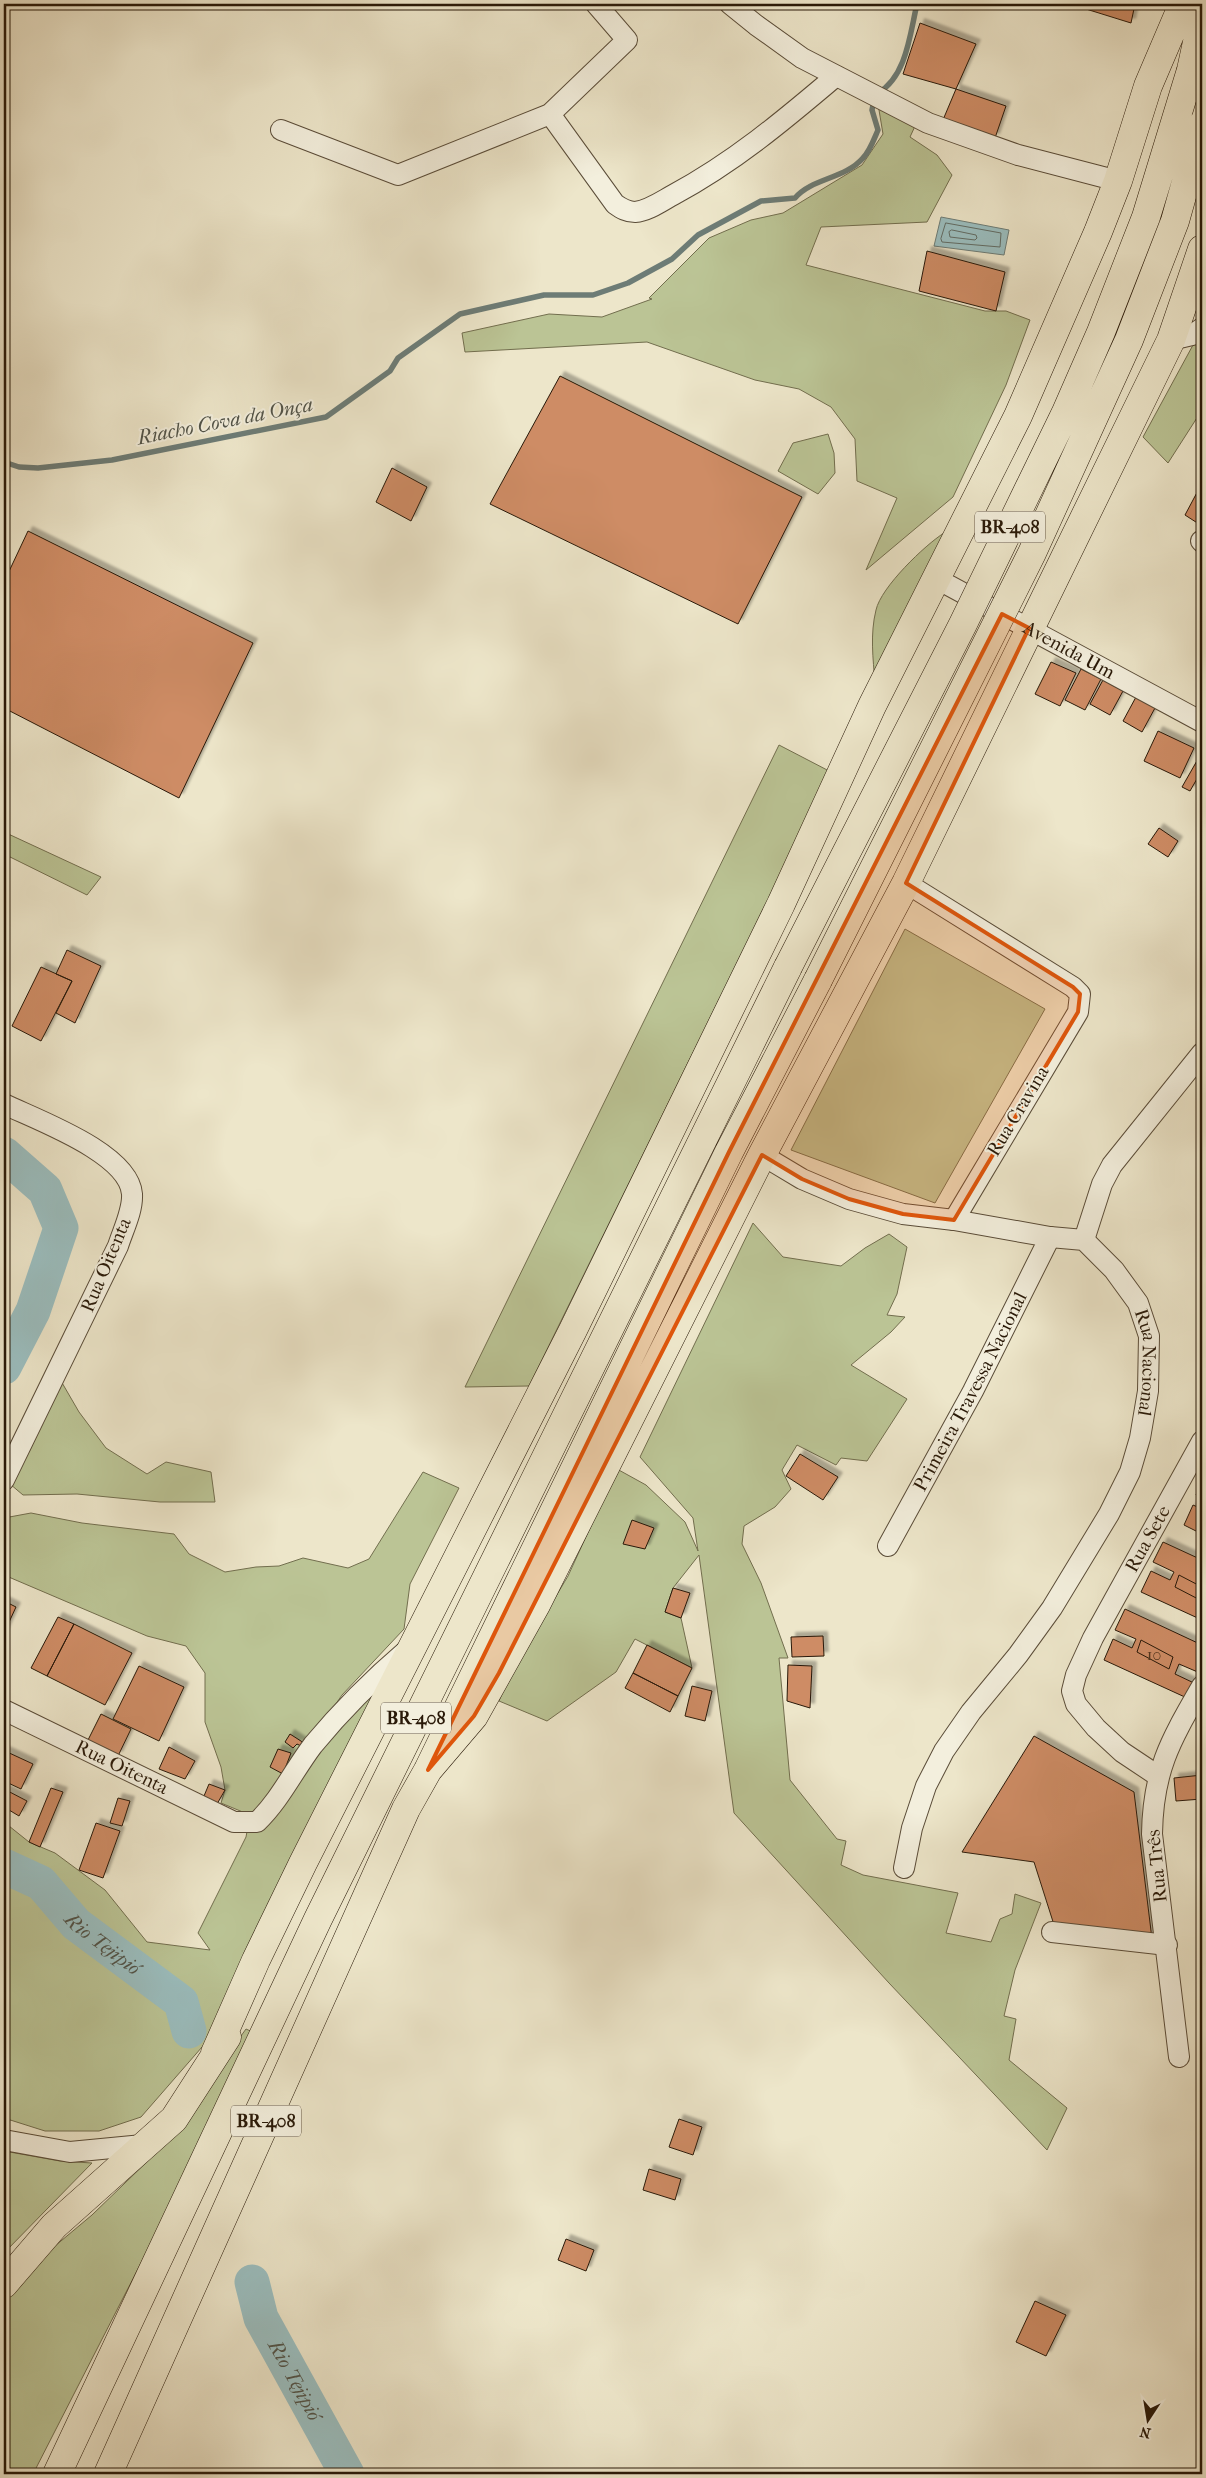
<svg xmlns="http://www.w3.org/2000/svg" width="1206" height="2478" font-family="'IM FELL French Canon',serif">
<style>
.green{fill:#bbc495;stroke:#726e4e}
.water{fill:#9bbebf;stroke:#6d7c76}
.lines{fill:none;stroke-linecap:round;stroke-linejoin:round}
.shore{stroke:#626c64;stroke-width:1}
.stream{stroke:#6d7c76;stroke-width:5.5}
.river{stroke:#9bbebf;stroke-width:35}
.building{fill:#ce8c65;stroke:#291908;filter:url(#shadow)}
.minor-casing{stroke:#5a4c38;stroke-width:22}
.highway-casing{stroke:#291908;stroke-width:29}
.minor{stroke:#f3efdd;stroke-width:20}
.highway{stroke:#ede6ca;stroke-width:28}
.highway-bridge-casing{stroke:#291908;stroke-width:29;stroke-linecap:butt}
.highway-bridge{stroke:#ede6ca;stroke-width:28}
.marked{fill:#de560c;fill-opacity:0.2;stroke:#de560c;stroke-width:4;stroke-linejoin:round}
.labels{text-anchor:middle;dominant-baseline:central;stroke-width:4;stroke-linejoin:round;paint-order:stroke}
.number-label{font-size:16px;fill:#52361f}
.shield{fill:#f3efdd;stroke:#665948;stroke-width:1}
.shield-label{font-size:18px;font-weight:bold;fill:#291908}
.street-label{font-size:19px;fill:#291908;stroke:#f3efdd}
.water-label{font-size:20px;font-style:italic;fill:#515348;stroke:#f3efdd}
</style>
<defs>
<filter id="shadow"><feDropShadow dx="4.5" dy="-4.5" stdDeviation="1" flood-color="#0004"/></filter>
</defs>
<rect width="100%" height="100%" fill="#ede6ca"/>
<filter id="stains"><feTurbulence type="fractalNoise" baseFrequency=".004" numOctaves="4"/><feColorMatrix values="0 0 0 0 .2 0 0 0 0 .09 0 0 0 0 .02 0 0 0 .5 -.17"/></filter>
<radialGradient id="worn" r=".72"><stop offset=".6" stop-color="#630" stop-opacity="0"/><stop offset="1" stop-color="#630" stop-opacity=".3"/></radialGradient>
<path class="green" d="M878 104 916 124 910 137 937 155 952 175 927 222 821 227 806 265 985 311H1006L1030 320 1006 385 953 497 866 570 897 498 857 481 855 439 831 407 799 389 755 380 647 342 465 352 462 333 549 314 602 317 652 299 649 298 709 238 751 220 783 213 862 165 883 134Z
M1202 334V410L1168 463 1143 437 1193 345Z
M828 434 834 453 835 473 818 494 778 471 793 443Z
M944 533 875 683C873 658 870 634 876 610 881 587 925 545 944 533Z
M779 745 831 772 529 1386 465 1387Z
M4 832 101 877 87 895 4 854Z
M905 929 1045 1009 935 1203 791 1150Z
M753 1223 783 1257 841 1266 865 1248 889 1234 907 1247 897 1294 887 1315 905 1317 891 1332 851 1365 907 1399 867 1461 841 1458 836 1465 797 1445 782 1470 791 1489 775 1507 744 1526 742 1544 761 1583 788 1658H779L790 1780 837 1839 846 1841 841 1865 863 1875 958 1893 946 1933 991 1942 1000 1919 1012 1914 1015 1894 1041 1903 1015 1970 1004 2016 1016 2019 1009 2060 1067 2108 1047 2150 889 1983 734 1813 699 1555 673 1588 665 1612 681 1618 692 1668 635 1639 616 1672 547 1721 499 1701 509 1675 568 1576 617 1469 646 1485 685 1522 698 1551 693 1518 640 1457Z
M61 1381 79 1412 106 1448 147 1474 166 1462 211 1472 215 1502H160L77 1494 23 1495 10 1484 30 1450Z
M423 1472 459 1488 410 1584 404 1629 342 1695 277 1789 250 1815 221 1803 225 1790 221 1767 205 1722V1673L186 1646 147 1636 4 1575V1518L31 1513 82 1523 174 1534 189 1554 225 1572 256 1567 279 1566 303 1558 348 1568 369 1559Z
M387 1673 209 2039 141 2117 99 2131H45L4 2118V1822L29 1842 55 1853 105 1890 147 1942 210 1950 198 1933 246 1837 248 1826 289 1788Z
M246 2029 255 2033 163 2220 33 2474H4V2304L49 2251 92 2215 157 2152Z
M4 2151 60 2161 92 2163 4 2253Z"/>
<path class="water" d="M941 217 1009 230 1004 255 934 246Z"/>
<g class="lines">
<path class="shore" d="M946 223 1001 233 1000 247 942 242 941 239Z
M952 230 976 235 977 238 975 240 950 237 949 232Z"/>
<path class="stream" d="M878 93C907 76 910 33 917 4
M4 462 19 467 38 468 112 460 326 417 390 371 398 358 460 314 544 295H593L628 283 672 259 698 235 761 201 795 198C812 178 845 179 863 158 870 151 874 139 878 130L872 110 874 100"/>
<g class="river">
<path d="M4 1154 45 1190 61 1228 33 1311 4 1367"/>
<path id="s1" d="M4 1866 41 1883 76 1924 181 2002 189 2031"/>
<path id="s2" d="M252 2282 261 2318 347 2474"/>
</g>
</g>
<path class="building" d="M1088 4H1135L1131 23 1086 9Z
M920 23 976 44 956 89 903 74Z
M956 89 1006 106 995 138 940 127Z
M927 251 1005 272 996 311 919 291Z
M560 376 802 497 738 624 490 504Z
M392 468 427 487 411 521 376 502Z
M1201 485 1202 486V526L1185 515Z
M28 531 253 643 179 798 4 708V582Z
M1051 662 1076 673 1060 706 1035 694Z
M1081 669 1101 679 1085 710 1065 700Z
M1103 680 1123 691 1110 715 1090 704Z
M1136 697 1155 708 1142 732 1123 721Z
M1158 731 1194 748 1180 778 1144 761Z
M1202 752V780L1198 777 1190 791 1182 787Z
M1159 828 1178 841 1168 857 1148 844Z
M67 950 101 966 75 1023 56 1013 72 981 56 974Z
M41 967 72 981 41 1041 12 1026Z
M800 1454 838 1477 823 1500 786 1476Z
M1202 1481V1499L1196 1495Z
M1193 1505 1202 1509V1534L1184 1525Z
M632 1520 654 1528 645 1549 623 1544Z
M1163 1542 1202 1560V1620L1141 1592 1151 1571 1170 1580 1174 1572 1153 1562Z
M1179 1575 1202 1587V1601L1175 1587Z
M673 1588 690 1593 681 1618 665 1612Z
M4 1601 16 1607 4 1633Z
M1125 1609 1202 1645V1668L1200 1673 1179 1664 1175 1674 1194 1683 1187 1698 1104 1660 1113 1639 1132 1648 1136 1639 1115 1630Z
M58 1617 74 1624 47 1676 31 1668Z
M74 1624 132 1653 105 1705 47 1676Z
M823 1636 824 1656 792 1657 791 1637Z
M1141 1640 1173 1657 1169 1669 1137 1652Z
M647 1645 692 1668 678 1696 633 1673Z
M788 1665 812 1666 810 1708 787 1701Z
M139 1666 184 1687 159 1741 113 1719Z
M633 1673 678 1696 670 1712 625 1688Z
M692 1686 712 1691 705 1721 685 1716Z
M101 1714 131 1729 118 1756 87 1742Z
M290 1734 304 1743 303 1747 297 1744 293 1748 285 1742Z
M1034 1736 1134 1792 1152 1939 1055 1928 1034 1862 962 1852Z
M169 1747 195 1761 185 1779 159 1769Z
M278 1749 291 1753 283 1774 270 1767Z
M5 1751 33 1764 21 1789 4 1781Z
M1202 1775V1799L1176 1801 1174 1778Z
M209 1784 225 1790 217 1804 204 1796Z
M51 1788 63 1792 40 1847 29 1842Z
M4 1789 27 1801 19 1816 4 1807Z
M118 1798 130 1801 122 1826 110 1823Z
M96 1823 120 1831 103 1878 79 1870Z
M679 2119 702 2127 693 2155 669 2147Z
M649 2169 681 2179 675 2200 643 2190Z
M566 2239 594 2250 586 2271 558 2260Z
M1035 2301 1066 2315 1046 2356 1016 2342Z"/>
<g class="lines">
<defs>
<g id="minor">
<path d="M730 4 756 25 802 58 928 123 1018 155 1118 181"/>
<path d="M550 114 615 204C622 209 627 212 635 212 648 211 662 201 673 195 734 162 783 121 836 76"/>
<path d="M281 130 398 175 550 114 627 40 596 4"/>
<path d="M1171 340 1192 335 1202 328"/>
<path d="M1201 541 1202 542"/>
<path id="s3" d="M937 579 1202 722"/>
<path d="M906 883 1073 987 1080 994 1078 1012 954 1220"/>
<path d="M4 1104C37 1120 129 1153 132 1194 133 1211 123 1230 118 1246L4 1480"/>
<path id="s4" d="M762 1155 802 1179 849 1199 903 1214 954 1220 1050 1237 1084 1240 1114 1270 1138 1303 1149 1336 1148 1391 1140 1438 1130 1472 1109 1514 1052 1608 1018 1655 971 1712 944 1751 926 1786 912 1828 904 1868"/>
<path d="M1084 1240 1102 1184 1112 1165 1202 1053"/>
<path id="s5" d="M888 1546 973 1391 1050 1237"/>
<path id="s6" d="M4 1710 234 1822H257C280 1800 294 1770 313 1745 342 1710 373 1679 407 1650"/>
<path id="s7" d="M1158 1776 1122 1752 1096 1728 1076 1704 1072 1691 1076 1675 1093 1638 1202 1441"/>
<path d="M1052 1932 1167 1945"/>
<path d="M1179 2057 1152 1834C1153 1769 1171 1740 1202 1686"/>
<path d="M4 2140 70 2152 143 2145"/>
</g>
<path id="highway" d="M1191 70 1202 19
M428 1770 474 1716 536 1605 762 1155 906 883 1171 340 1202 249
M215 2053 256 1960 303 1863 573 1330 781 904 872 706 1018 416 1098 232 1118 181 1148 86 1183 4
M4 2284 54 2226 174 2119 227 2037
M57 2474 318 1919 788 967
M108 2474 406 1809 428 1770 729 1152 818 980"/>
</defs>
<use href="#minor" class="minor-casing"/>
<use href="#highway" class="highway-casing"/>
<use href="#minor" class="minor"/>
<use href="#highway" class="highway"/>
<defs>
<path id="highway-bridge" d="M788 967 963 624 1066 412 1101 332 1146 217 1191 70
M818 980 1032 553 1129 340 1175 221 1202 125"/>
</defs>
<use href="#highway-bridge" class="highway-bridge-casing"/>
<use href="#highway-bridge" class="highway-bridge"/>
</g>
<path class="marked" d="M1002 614 1029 628 906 883 1073 987 1080 994 1078 1012 954 1220 903 1214 849 1199 802 1179 762 1155 499 1673 474 1716 428 1770 729 1152Z"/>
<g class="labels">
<g class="number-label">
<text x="1154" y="1654">10</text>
</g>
<g class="shield">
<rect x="975" y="511.5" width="70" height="31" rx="4"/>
<rect x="381" y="1702.5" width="70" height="31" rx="4"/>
<rect x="231" y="2105.5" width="70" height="31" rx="4"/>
</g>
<g class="shield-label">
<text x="1010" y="527">BR-408</text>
<text x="416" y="1718">BR-408</text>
<text x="266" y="2121">BR-408</text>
</g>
<g class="street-label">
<text stroke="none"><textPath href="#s3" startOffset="150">Avenida Um</textPath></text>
<text transform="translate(1018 1111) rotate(-59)">Rua Cravina</text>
<text transform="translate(106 1265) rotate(-67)">Rua Oitenta</text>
<text stroke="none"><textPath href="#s4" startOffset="481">Rua Nacional</textPath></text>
<text stroke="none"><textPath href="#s5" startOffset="175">Primeira Travessa Nacional</textPath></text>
<text stroke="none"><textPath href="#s7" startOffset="294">Rua Sete</textPath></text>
<text stroke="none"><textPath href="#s6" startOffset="131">Rua Oitenta</textPath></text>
<text transform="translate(1157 1866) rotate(-96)">Rua Três</text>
</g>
<g class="water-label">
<text transform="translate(225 421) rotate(-11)">Riacho Cova da Onça</text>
<text stroke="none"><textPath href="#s1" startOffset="128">Rio Tejipió</textPath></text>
<text stroke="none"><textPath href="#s2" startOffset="108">Rio Tejipió</textPath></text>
</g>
</g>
<rect width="1206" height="2478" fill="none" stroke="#ede6ca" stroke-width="20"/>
<rect x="5" y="5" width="1196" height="2468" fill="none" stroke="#291908" stroke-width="2.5"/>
<rect x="10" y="10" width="1186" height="2458" fill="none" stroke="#291908"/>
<g transform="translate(1148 2420) rotate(192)" stroke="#f3efdd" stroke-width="4" paint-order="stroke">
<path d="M0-4L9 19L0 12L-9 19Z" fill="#291908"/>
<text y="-8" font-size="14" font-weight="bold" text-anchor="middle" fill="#291908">N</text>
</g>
<rect width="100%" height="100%" filter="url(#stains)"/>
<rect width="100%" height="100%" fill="url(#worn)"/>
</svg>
